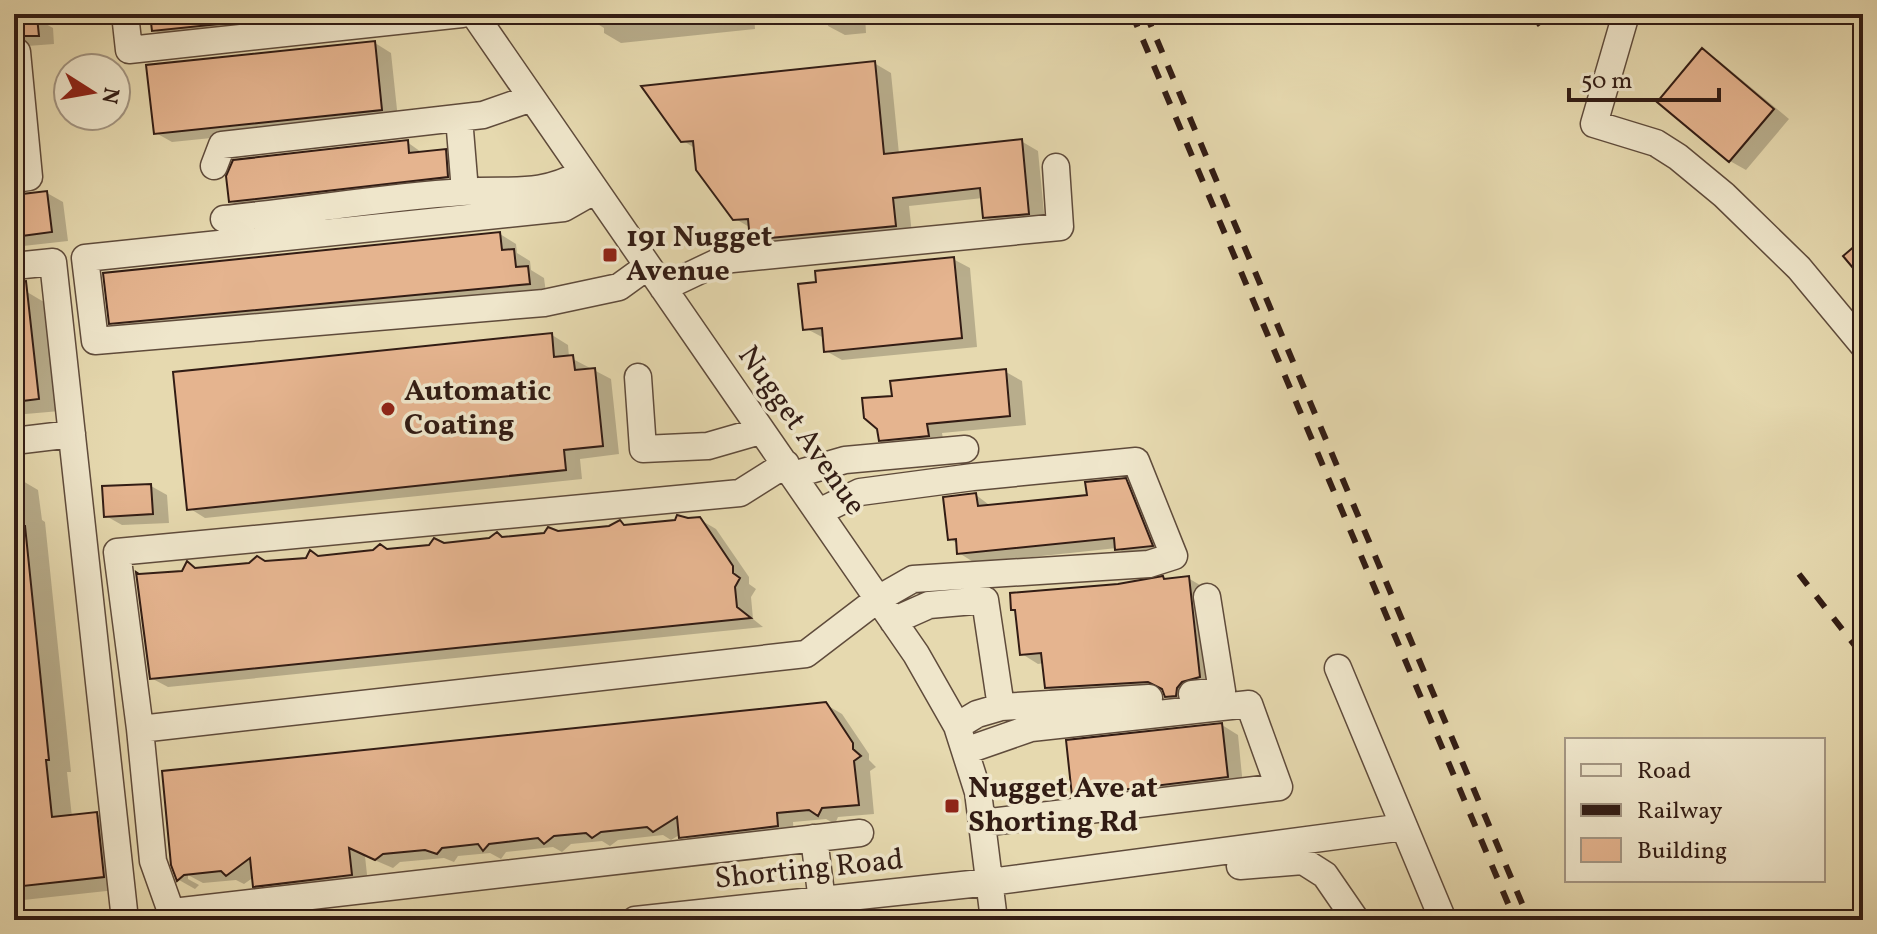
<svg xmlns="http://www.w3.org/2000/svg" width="1877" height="934" font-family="Vollkorn,serif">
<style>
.shadow{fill:#0003}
.building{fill:#e5b48f;stroke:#321c14;stroke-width:2}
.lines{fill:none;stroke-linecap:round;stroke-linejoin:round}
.minor-casing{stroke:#5f4b3b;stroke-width:29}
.minor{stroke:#efe6cb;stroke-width:26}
.rail{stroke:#321c14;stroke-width:6;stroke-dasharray:14 14;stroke-linecap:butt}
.poi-dot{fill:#8f2418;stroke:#efe6cb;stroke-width:3}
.labels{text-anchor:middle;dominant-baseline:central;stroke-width:7;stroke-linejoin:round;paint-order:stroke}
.poi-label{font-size:30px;font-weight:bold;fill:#321c14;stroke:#efe6cb;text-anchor:start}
.street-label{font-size:30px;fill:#321c14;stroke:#efe6cb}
</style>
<rect width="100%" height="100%" fill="#e6d9af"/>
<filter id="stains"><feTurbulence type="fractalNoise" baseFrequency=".0025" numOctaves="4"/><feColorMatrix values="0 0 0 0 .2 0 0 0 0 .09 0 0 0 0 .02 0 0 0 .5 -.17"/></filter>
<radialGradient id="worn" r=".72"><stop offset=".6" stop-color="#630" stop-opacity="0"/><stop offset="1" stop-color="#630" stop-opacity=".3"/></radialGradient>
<path class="shadow" d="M152 14H336L337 20 170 40 154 30Z
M587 14H754L755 29 621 43 604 33V28L588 18Z
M827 14H865L866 33 845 35 828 26Z
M37 19 53 28 54 44 14 47V21Z
M375 43 391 53 398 119 172 142 156 133Z
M1702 51 1718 60 1789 119 1746 170 1730 161 1659 102Z
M874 63 891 73 899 154 1021 141 1038 151 1045 223 1002 227 985 217 983 198 909 206 912 234 768 249 752 239 751 228 734 218 696 149 682 140Z
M407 142 424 154 445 152 462 161 464 186 248 211 231 201Z
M47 193 63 202 68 241 14 247V196Z
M500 234 516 244 517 253 530 261 531 270 544 278 546 293 127 332 111 323Z
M953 259 970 268 977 347 842 360 826 351 824 338 805 328Z
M27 292 49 305 60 411 14 415V293Z
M552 335 568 345 569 357 611 379 619 454 580 459 582 479 205 518 189 508Z
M1006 372 1022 381 1026 425 942 433 944 445 897 449 880 440Z
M16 477 38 490 42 520 45 522 71 772H67L72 817 97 814 119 827 125 889 14 901V478Z
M1125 480 1142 490 1168 555 1133 558 1117 548 975 563 959 553 958 544 950 539 976 495 992 507 1089 497Z
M151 486 167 495 169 523 122 525 106 516Z
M699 519 716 529 749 577V584L756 589 751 597 753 619 763 627 168 687 151 678 183 573 188 564 198 570 610 528 620 523 627 526Z
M1163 578 1166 580 1188 578 1205 588 1215 686 1183 705 1167 696 1165 690 1063 697 1046 687 1044 663 1038 664 1022 654 1118 586Z
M825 704 842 714 869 754V760L876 767 870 771 874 814 838 817 835 824 826 819 793 822 794 835 697 846 681 834 671 840 663 835 618 840 610 846 602 841 571 844 562 852 553 847 506 852 501 859 490 853 458 856 454 862 444 858 400 862 393 868 365 856 368 884 271 895 255 886 254 877 244 884 236 880 203 883 188 875V879L199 885 195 889 179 880 173 865Z
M1222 725 1238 735 1243 786 1090 804 1074 795Z"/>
<path class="building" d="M150 14H298V16L152 31Z
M37 17 39 36H14V19Z
M375 41 382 110 154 134 146 65Z
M1702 48 1774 109 1729 162 1657 102Z
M875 61 884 154 1022 139 1029 214 983 218 980 188 893 198 896 226 750 240 748 219 733 220 696 170 693 141 681 142 641 86Z
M408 140 409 153 446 149 448 177 229 202 226 176 233 160Z
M47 191 52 232 14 237V195Z
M500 232 502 250 514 249 516 267 528 266 530 284 109 324 103 273Z
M1863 239V280L1843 256Z
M954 257 962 338 824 352 822 328 803 330 798 284 816 282 815 271Z
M26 281 39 399 14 402V282Z
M552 333 554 357 573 355 575 370 595 368 603 446 564 450 566 470 187 510 173 372Z
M1006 369 1010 416 927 424 929 436 879 441 877 429 864 418 862 398 892 396 890 381Z
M1126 478 1153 546 1115 550 1114 538 957 554 956 539 948 540 943 497 976 493 978 506 1087 495 1085 482Z
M151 484 153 514 104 517 102 486Z
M677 515 688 518 700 517 733 566V573L740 578 735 587 737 607 751 618 150 679 136 572 139 574 182 571 187 561 195 568 249 563 257 556 265 561 306 558 310 550 318 556 373 550 380 544 387 549 429 545 434 538 444 543 489 538 497 532 502 537 544 533 548 527 558 531 609 526 620 520 624 525 675 520Z
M14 526H25L49 760H46L52 817 97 812 104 877 14 887Z
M1163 576 1164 579 1189 576 1200 677 1182 682 1177 688 1176 696 1165 697 1162 689 1148 682 1045 688 1041 653 1020 655 1015 610H1011L1010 593 1118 584Z
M826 702 853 743V749L861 756 854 761 859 805 822 808 818 816 809 810 777 813 778 826 679 838 677 817 653 832 647 827 601 832 592 838 586 833 554 836 544 844 538 838 489 844 483 851 478 844 442 848 437 854 425 850 383 854 375 860 349 848 352 875 253 887 250 858 226 876 221 871 184 875 177 881 171 865 162 771Z
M1222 723 1228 777 1072 796 1066 740Z"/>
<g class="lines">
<defs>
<path id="minor" d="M125 14 129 50 462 14
M474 14 916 654 957 726 978 792 994 920
M1626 14 1594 124 1656 143 1678 157 1724 195 1799 268 1863 345
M14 52H17L29 177 14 179
M459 118 465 191
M214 166 222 145 483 115 532 98
M594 191 564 208 85 258 95 341 544 303 619 287 648 266
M224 219C304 211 384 197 463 192 511 188 537 198 583 173
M14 266 53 262 125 920
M663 288 722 260 1060 227 1056 167
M638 377 643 449 708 446 760 431
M14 441 72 434
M786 464 740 493 117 552 140 729 806 654 878 599 913 579 1149 564 1174 556 1136 461 973 477 860 492 819 512
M793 475 845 460 965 449
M893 621 929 605 985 600 1001 707 977 714 957 726
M1338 668 1443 920
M1192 694 1222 691 1207 597
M1001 707 1149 698
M140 729 153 861 174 920
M965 751 1031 728 1249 704 1279 787 982 823
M814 838 822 901
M1240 866 1303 861 1325 875 1356 920
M173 912 860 833
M635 920 990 882 1404 827"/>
</defs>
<use href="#minor" class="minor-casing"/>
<use href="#minor" class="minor"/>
<path class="rail" d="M1132 14 1515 920
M1146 14 1529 920
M1532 14 1548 36
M1799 574 1863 656"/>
</g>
<g class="poi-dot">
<rect x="602" y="247" width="16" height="16" rx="4"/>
<circle cx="388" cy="409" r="8"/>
<rect x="944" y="798" width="16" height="16" rx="4"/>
</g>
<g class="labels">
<g class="poi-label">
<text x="626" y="238">191 Nugget<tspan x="626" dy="34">Avenue</tspan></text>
<text x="404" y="392">Automatic<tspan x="404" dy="34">Coating</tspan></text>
<text x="968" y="789">Nugget Ave at<tspan x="968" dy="34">Shorting Rd</tspan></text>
</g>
<g class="street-label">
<text transform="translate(801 431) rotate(55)">Nugget Avenue</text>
<text transform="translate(809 870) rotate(-6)">Shorting Road</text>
</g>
</g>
<rect width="1877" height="934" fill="none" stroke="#e6d9af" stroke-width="48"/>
<rect x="16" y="16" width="1845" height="902" fill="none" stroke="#321c14" stroke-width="4"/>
<rect x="24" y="24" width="1829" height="886" fill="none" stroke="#321c14" stroke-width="2"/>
<rect x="1565" y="738" width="260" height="144" fill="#efe6cb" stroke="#a39582" stroke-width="2"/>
<rect x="1581" y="764" width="40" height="12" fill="#efe6cb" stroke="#a39582" stroke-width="2"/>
<text x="1637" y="778" font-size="24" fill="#321c14">Road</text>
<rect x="1581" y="804" width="40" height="12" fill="#321c14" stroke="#a39582" stroke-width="2"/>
<text x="1637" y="818" font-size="24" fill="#321c14">Railway</text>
<rect x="1581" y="838" width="40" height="24" fill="#e5b48f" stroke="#a39582" stroke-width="2"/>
<text x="1637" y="858" font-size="24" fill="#321c14">Building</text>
<g transform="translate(92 92) rotate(101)"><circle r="38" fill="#efe6cb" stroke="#a39582" stroke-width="2"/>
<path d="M0-6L14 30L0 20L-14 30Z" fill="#8f2418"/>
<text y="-12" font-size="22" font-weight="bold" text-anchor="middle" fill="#321c14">N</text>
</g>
<path d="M1569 88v12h150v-12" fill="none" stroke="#321c14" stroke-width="4"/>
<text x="1581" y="88" font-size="24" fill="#321c14" stroke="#efe6cb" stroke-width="6" paint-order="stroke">50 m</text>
<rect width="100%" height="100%" filter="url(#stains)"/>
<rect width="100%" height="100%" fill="url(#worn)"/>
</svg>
